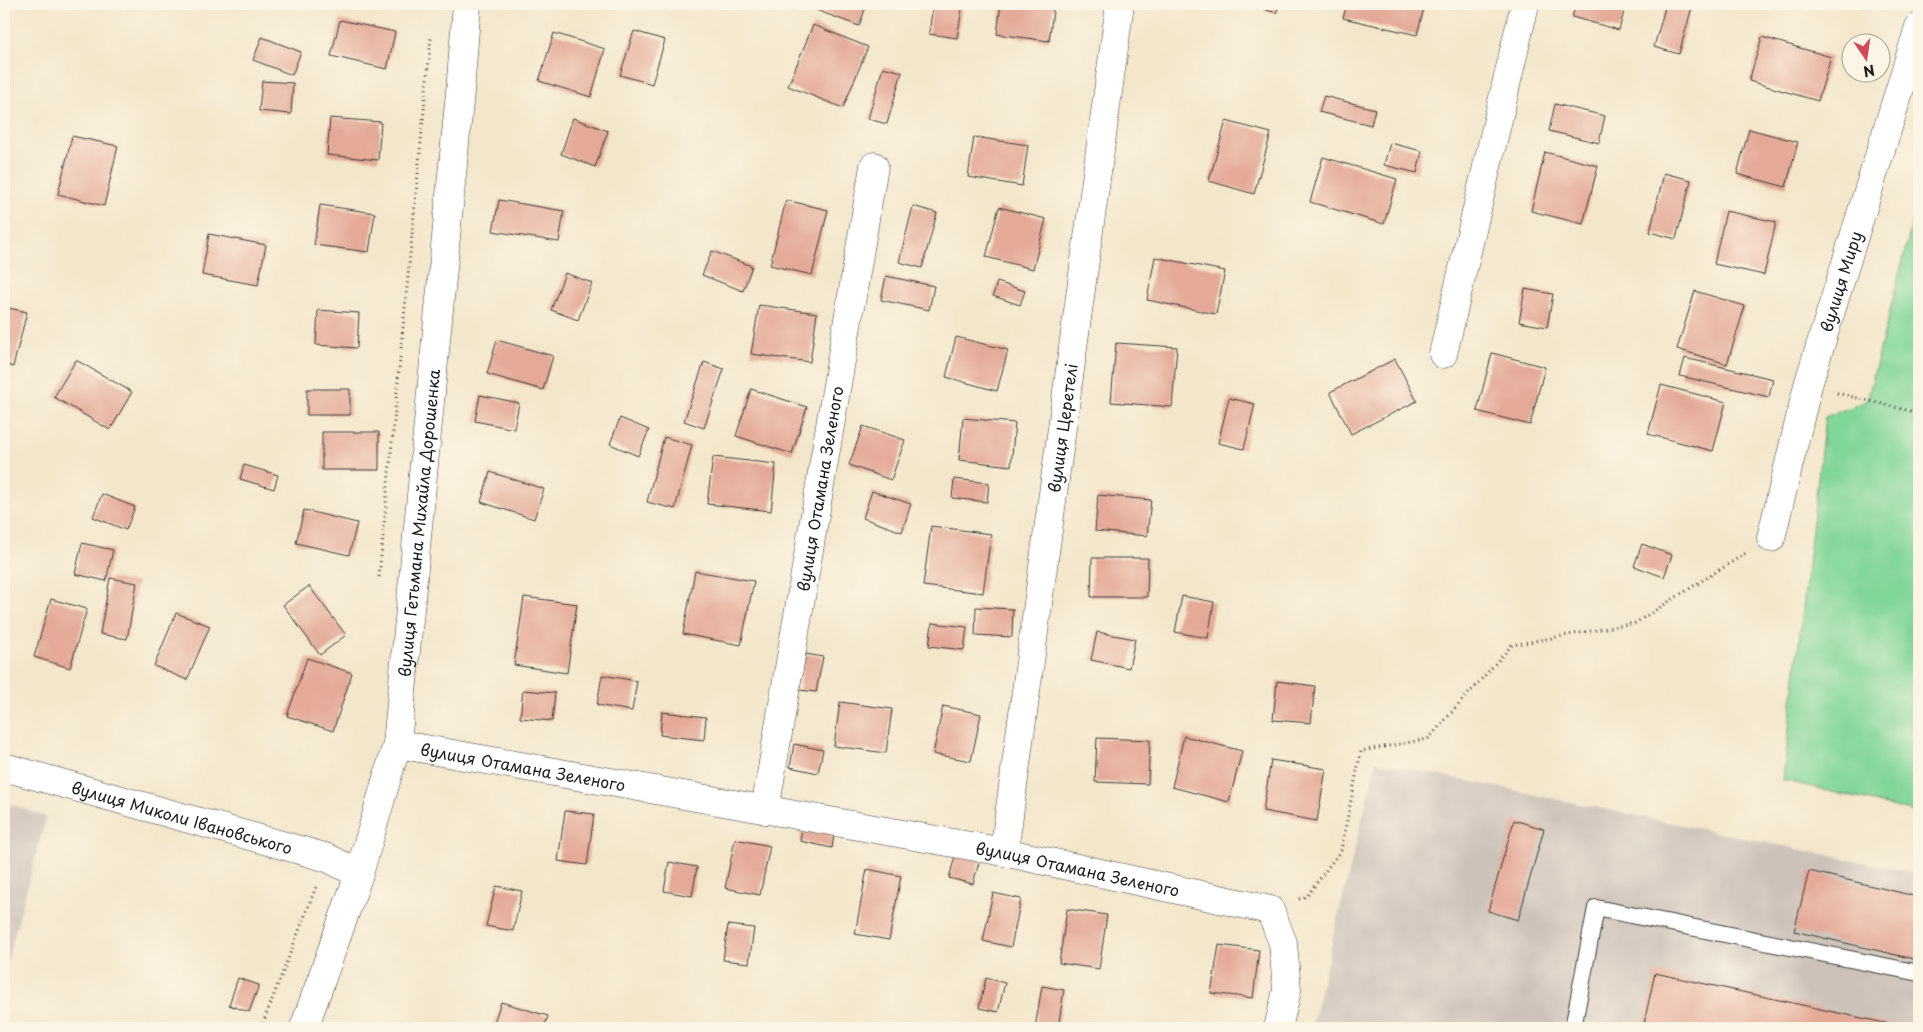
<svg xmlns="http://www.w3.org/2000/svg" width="1923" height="1032" font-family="'Playpen Sans',sans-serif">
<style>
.industrial{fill:#cdc2b9}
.green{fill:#81d69a;stroke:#4e795b}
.building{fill:#e4a997}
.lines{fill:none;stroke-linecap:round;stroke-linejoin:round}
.service-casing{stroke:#3c3a36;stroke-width:18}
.minor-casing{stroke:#3c3a36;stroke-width:29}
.tertiary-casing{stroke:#3c3a36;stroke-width:29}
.path{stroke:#3c3a36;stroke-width:3;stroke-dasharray:1 4;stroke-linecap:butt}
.service{stroke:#fff;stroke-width:16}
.minor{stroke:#fff;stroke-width:28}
.tertiary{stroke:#fff;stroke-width:28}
.labels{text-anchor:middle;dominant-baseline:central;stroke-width:4;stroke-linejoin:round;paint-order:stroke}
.street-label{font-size:16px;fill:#1c1c1c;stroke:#fcf5e5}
</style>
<rect width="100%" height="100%" fill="#fcf5e5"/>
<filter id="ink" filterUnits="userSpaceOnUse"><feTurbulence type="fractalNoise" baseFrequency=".02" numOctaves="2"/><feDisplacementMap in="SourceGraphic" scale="10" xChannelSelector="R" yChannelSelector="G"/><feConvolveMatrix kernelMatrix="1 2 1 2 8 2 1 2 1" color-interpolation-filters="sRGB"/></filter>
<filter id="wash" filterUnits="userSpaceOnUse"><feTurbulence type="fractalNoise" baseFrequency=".0096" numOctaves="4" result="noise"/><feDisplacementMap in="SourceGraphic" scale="20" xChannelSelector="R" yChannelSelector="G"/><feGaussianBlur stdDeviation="1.12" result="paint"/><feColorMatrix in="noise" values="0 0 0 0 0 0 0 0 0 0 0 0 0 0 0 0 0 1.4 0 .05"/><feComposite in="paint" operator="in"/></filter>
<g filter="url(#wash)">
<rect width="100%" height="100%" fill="#f3e6cb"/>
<path class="industrial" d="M1376 762 1919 874V1028H1311Z
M4 802 46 817 4 973Z"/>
<path class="green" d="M1919 196V813L1783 780 1825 417 1867 401Z"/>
<g id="blocks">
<path class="building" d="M809 4H867L859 26 808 7Z
M933 4H963L957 38 929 34Z
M1001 4H1054L1049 41 997 34Z
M1248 4H1280L1276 13Z
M1347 4H1425L1417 35 1343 18Z
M1576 4H1626L1619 30 1572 17Z
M1666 4H1679L1692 7 1679 54 1654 47Z
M340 20 395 32 387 69 331 56Z
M813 25 868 47 843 108 788 86Z
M634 31 665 40 652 84 620 75Z
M554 33 605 49 591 97 539 81Z
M262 37 301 52 292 75 253 60Z
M1762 37 1831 57 1818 101 1749 81Z
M883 67 902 72 887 124 868 119Z
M262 81 293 83 291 114 259 111Z
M1324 96 1375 109 1371 125 1319 112Z
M1555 104 1605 116 1599 143 1549 131Z
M330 118 381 122 378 160 327 155Z
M573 118 608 131 595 167 561 154Z
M1226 121 1271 133 1254 194 1209 181Z
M1749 129 1798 142 1786 187 1737 174Z
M72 136 118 146 104 206 58 194Z
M974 137 1028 145 1022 186 968 177Z
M1390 143 1422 151 1417 173 1384 165Z
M1545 152 1598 166 1583 224 1531 211Z
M1323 157 1397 179 1384 224 1310 202Z
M1664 173 1691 180 1676 239 1650 232Z
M499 200 564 211 559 242 493 231Z
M786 200 828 210 812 275 770 265Z
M320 205 375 213 369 252 314 245Z
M913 206 937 213 922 268 899 262Z
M999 207 1046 219 1033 269 986 257Z
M1726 211 1776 222 1764 275 1714 264Z
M209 234 266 245 258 285 202 275Z
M712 251 752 266 743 291 702 275Z
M1155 257 1225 271 1216 314 1147 300Z
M565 273 592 283 578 320 551 310Z
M886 276 934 286 929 310 881 300Z
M997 282 1025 291 1020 305 993 296Z
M1525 289 1553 294 1547 327 1519 322Z
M1695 291 1745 306 1727 364 1677 349Z
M759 305 817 313 810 362 751 354Z
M4 307 27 312 13 367 4 364Z
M318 310 359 313 357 348 316 345Z
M956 337 1008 350 997 391 946 377Z
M497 340 553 356 543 390 487 374Z
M1116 343 1177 347 1172 407 1111 402Z
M1492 353 1545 367 1530 425 1477 411Z
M1685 358 1773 379 1769 397 1680 376Z
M1395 359 1417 401 1351 434 1330 392Z
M76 360 132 392 110 430 54 397Z
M704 362 724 369 704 428 684 421Z
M1661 385 1726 402 1713 451 1648 434Z
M307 389H350V415H307Z
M751 389 807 407 792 454 736 436Z
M480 395 519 403 514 429 475 421Z
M1229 398 1255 404 1244 449 1218 443Z
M620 418 649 430 638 456 610 444Z
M963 418 1015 423 1011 466 959 460Z
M863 426 905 440 891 480 849 465Z
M322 432H379V470H322Z
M664 437 692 445 675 509 647 502Z
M713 457 776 464 771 511 707 504Z
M244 465 278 475 274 489 240 479Z
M490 472 544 489 534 519 481 502Z
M954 479 989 483 987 502 952 498Z
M872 491 911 504 902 532 863 518Z
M102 494 135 507 126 530 93 517Z
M1098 495 1151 500 1147 536 1095 531Z
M304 510 357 523 349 555 296 543Z
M931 526 991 534 983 593 923 586Z
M82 543 113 550 106 581 75 574Z
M1642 544 1672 555 1664 577 1634 566Z
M1092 558H1148L1147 597H1091Z
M695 571 754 581 741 645 683 634Z
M110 578 137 583 127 639 100 634Z
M309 586 346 635 320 655 283 605Z
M1182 596 1214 602 1208 638 1175 632Z
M524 597 577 604 567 673 514 665Z
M51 599 87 609 70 668 34 657Z
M976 607 1013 609 1012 637 975 635Z
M176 613 210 626 187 680 154 666Z
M932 623 967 627 964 650 929 646Z
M1097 632 1135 639 1129 668 1091 660Z
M806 654 823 657 816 692 799 690Z
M307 658 352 673 333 731 287 716Z
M602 675 637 681 632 711 597 705Z
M1277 681 1315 686 1311 723 1273 720Z
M523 690 555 693 552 721 520 718Z
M840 702 892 709 886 753 834 746Z
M943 706 981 714 971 761 933 754Z
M662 712 706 717 704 740 660 735Z
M1184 736 1242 751 1229 802 1172 787Z
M1097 738 1150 740 1148 784 1095 782Z
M794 744 823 750 818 773 790 767Z
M1271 760 1326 769 1317 821 1263 811Z
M565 811 594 814 587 865 558 861Z
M1514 820 1544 829 1518 920 1488 911Z
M803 822 835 828 832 848 800 841Z
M735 839 770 846 760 895 725 888Z
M956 853 980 859 973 884 949 878Z
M669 862 697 867 692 896 664 891Z
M867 869 901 876 889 940 855 934Z
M1809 871 1919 897 1918 960 1794 931Z
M496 886 522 891 513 931 486 926Z
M993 893 1021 899 1011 947 983 941Z
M1067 909 1107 915 1099 969 1059 963Z
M728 925 754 928 749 963 723 960Z
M1219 945 1259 950 1253 998 1211 993Z
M1655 973 1903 1027V1028H1643Z
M238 978 259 985 249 1012 229 1005Z
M986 978 1005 983 998 1012 979 1008Z
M1042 986 1064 990 1058 1028H1035Z
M501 1002 548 1016 544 1028H492Z"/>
</g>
</g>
<g filter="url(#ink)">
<use href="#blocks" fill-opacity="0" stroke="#3c3a36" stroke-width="1"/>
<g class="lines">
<defs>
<path id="service" d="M1573 1028 1596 908 1919 973"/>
<g id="minor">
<path d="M1443 354 1525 4"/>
<path id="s1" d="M1771 538 1808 385 1919 27"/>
<path id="s2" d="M397 744 1004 852 1270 910 1283 943 1287 990 1278 1028"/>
<path id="s3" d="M4 767 328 858 359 874"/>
<path id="s4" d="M765 810 874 166"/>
<path id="s5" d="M1004 852 1120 4"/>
</g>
<g id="tertiary">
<path id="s6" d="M304 1028 359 874 397 744 460 92 467 4"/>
</g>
</defs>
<use href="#service" class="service-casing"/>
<use href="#minor" class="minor-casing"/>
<use href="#tertiary" class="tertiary-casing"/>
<path class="path" d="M1837 393 1919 413
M379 577 431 38
M1299 899 1307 896 1341 850 1361 751 1428 739 1512 645 1635 623 1746 553
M261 1028 316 887"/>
<use href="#service" class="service"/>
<use href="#minor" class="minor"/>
<use href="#tertiary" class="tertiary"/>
</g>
</g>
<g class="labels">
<g class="street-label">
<text stroke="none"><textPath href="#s1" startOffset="266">вулиця Миру</textPath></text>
<text stroke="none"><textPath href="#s5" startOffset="428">вулиця Церетелі</textPath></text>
<text stroke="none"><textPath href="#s4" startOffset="326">вулиця Отамана Зеленого</textPath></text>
<text stroke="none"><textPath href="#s6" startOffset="521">вулиця Гетьмана Михайла Дорошенка</textPath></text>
<text stroke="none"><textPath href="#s2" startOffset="128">вулиця Отамана Зеленого</textPath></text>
<text stroke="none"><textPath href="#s3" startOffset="185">вулиця Миколи Івановського</textPath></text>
<text stroke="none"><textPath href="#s2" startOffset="692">вулиця Отамана Зеленого</textPath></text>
</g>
</g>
<rect width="1923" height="1032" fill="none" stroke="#fcf5e5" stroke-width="20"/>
<g transform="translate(1866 58) rotate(167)"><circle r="24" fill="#fcf5e5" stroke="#a29e95"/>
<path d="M0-4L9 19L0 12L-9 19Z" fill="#d1495b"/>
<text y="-8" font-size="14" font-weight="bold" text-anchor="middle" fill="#1c1c1c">N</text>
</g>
</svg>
